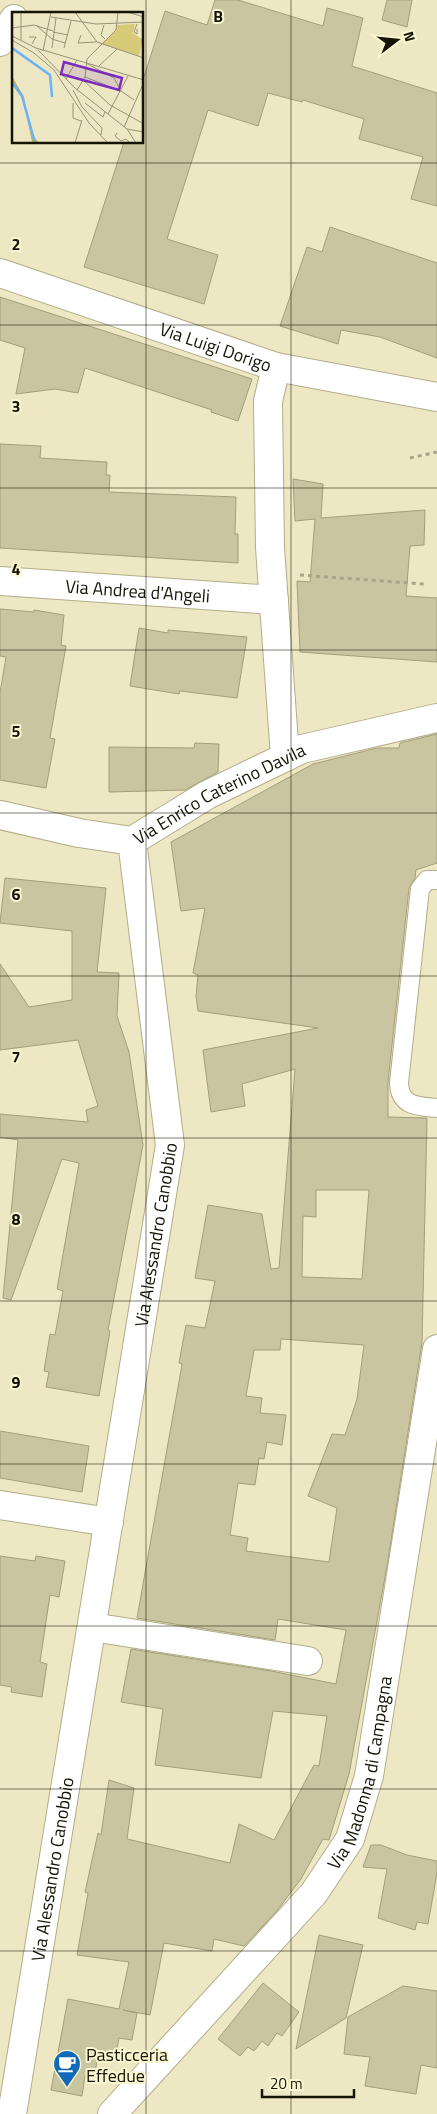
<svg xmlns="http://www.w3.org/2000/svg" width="437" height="2114" font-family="'Titillium Web',sans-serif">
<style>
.building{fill:#cac5a1;stroke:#a39e7b;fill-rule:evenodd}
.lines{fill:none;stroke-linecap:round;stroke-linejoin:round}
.service-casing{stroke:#b2ad89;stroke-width:20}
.minor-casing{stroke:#b2ad89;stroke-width:30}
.tertiary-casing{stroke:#b2ad89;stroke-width:30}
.path{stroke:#a8a487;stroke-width:3;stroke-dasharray:4 4;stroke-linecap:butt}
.service{stroke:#fff;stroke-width:18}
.minor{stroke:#fff;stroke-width:28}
.tertiary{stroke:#fff;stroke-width:28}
.grid{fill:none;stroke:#151306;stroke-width:1;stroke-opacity:0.55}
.labels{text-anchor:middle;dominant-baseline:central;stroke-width:4;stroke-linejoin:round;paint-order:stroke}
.street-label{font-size:18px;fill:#151306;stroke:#faf6d0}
.poi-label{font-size:18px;fill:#151306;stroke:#faf6d0;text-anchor:start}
.inset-river{fill:none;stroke:#6bb1fc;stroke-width:2.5}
.inset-road{fill:none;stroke:#979377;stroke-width:1}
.view{fill:#7b2cbf;fill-opacity:0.15;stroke:#7b2cbf;stroke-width:2.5}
.inset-edge{fill:none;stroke:#151306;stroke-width:2.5}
.grid-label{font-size:16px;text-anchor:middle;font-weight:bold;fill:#151306;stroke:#faf6d0;stroke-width:4;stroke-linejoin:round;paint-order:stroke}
</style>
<rect width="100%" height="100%" fill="#ede8c3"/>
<path class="building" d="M215 0H238L323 26 327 8 363 18 352 66 437 93V206L411 199 423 157 359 139 364 119 303 100 302 102 268 93 258 126 208 110 167 239 218 255 204 304 84 267 124 142H142V83L165 11 207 25Z
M387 0H412L407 27 382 20Z
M330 227 437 263V358L380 337 341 330 338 344 280 326 307 247 322 252Z
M0 297 252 379 238 421 211 412 212 410 85 368 78 393 55 389 16 394 25 348 0 340Z
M0 444 41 446 40 458 107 462 106 475H110L109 492 236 497 235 534H238V563L0 548Z
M293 479 323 484 321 518 425 510 424 545 410 546 406 596 437 598V662L300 652 297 581 310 582 315 519 295 521Z
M0 609 34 612V610L64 615 61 645 66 646 50 738 55 739 46 788 0 780V693L6 657 0 656Z
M139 628 168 633V630L247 637 237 698 180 691 179 694 130 686Z
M437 734V863L416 870 415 878 409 888 388 1082V1117L427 1118 422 1343 387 1566 349 1774 329 1840 323 1839 301 1879 276 1912 244 1946 214 1939 212 1951 164 1943 150 2015 123 2010 137 2013 132 2040 119 2038 115 2059 98 2055 94 2078 85 2076 82 2096 51 2090 68 1999 119 2009 129 1962 77 1955 88 1893 85 1892 98 1833 101 1835 109 1780 134 1788 127 1839 230 1863 239 1824 274 1840 314 1765 319 1766 327 1716 273 1711 261 1778 155 1765 163 1709 121 1702 131 1649 271 1671 336 1684 346 1630 278 1619 275 1640 137 1618 180 1376 182 1364 179 1363 186 1325 205 1328 215 1281 195 1278 208 1205 262 1214 271 1269 279 1268 295 1069 242 1084 245 1106 211 1112 203 1050 318 1028 198 1011 196 996 198 975 193 973 205 908 181 911 171 842 313 764 377 748H399L400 743ZM316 1190H369L362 1279 302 1277 303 1216 316 1217ZM281 1339 364 1345 357 1399 345 1435 332 1434 308 1496 337 1508 329 1562 246 1551 248 1538 230 1535 238 1483 255 1485 259 1458 264 1459 267 1442 282 1445 286 1415 260 1413 262 1398 246 1396 254 1350H280Z
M195 743 219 744 218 772 185 790 109 792V747L194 748Z
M5 878 106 888 97 972 119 973 117 1016 129 1052 143 1145 108 1330 110 1331 99 1396 46 1387 49 1372 44 1371 50 1334 55 1335 63 1291 57 1289 79 1163 62 1159 11 1300 3 1298 18 1140 0 1137V1114L88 1122 86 1110 98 1106 78 1040 0 1050V964L29 1007 72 1000V931L0 923Z
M0 1431 89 1446 82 1492 0 1478Z
M0 1556 35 1561 36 1556 65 1561 59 1597 50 1595 40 1662 47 1664 42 1697 11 1692 12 1687 0 1685Z
M371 1845H381L407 1855 437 1861V1873L428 1924 417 1922 415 1930 378 1918 387 1869 363 1867Z
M319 1935 363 1945 346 2018 296 2049Z
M263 1983 299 2012 282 2036 277 2033 268 2046 262 2041 254 2051 248 2047 240 2056 218 2039Z
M403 1986 437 1991V2068L421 2065 416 2094 365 2086 370 2057 344 2054 348 2017Z"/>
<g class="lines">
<defs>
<path id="service" d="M437 880H427L420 889 399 1083C400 1107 418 1106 437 1108"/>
<g id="minor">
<path d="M276 367 268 401 270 548 285 757"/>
<path id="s1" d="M0 581 274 600"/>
<path id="s2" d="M0 815 79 833 132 841 207 795 302 749 437 718"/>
<path d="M0 1505 109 1522"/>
<path d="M92 1627 308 1661"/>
<path id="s3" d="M12 2114 170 1145 132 841"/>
<path id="s4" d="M112 2114 314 1893 350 1839 369 1776 437 1349"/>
</g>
<g id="tertiary">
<path d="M0 42 14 19"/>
<path id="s5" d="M0 273 276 367 437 397"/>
</g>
</defs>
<use href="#service" class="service-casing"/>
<use href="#minor" class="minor-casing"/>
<use href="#tertiary" class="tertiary-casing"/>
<path class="path" d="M410 458 437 452
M300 575 424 584"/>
<use href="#service" class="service"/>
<use href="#minor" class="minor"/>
<use href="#tertiary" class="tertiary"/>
</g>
<path class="grid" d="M146 0V2114M291 0V2114M0 163H437M0 325H437M0 488H437M0 650H437M0 813H437M0 976H437M0 1138H437M0 1301H437M0 1464H437M0 1626H437M0 1789H437M0 1951H437"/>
<defs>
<symbol id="cafe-pin" viewBox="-11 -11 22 30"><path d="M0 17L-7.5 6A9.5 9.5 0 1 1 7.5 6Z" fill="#116ab7" stroke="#faf6d0"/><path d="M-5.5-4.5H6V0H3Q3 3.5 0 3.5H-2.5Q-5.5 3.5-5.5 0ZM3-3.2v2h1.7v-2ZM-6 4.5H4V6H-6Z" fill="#fff"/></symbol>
</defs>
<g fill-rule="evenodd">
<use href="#cafe-pin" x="51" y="2048" width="32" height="43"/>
</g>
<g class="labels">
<g class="street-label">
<text stroke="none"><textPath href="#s5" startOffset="228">Via Luigi Dorigo</textPath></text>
<text stroke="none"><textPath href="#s1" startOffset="138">Via Andrea d'Angeli</textPath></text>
<text stroke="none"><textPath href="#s2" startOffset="234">Via Enrico Caterino Davila</textPath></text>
<text stroke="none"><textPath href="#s3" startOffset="891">Via Alessandro Canobbio</textPath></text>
<text stroke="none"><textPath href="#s4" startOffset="431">Via Madonna di Campagna</textPath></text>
<text stroke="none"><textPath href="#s3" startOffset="248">Via Alessandro Canobbio</textPath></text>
</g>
<g class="poi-label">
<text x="86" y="2054">Pasticceria<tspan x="86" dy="21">Effedue</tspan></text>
</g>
</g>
<g transform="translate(12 12)">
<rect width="131" height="131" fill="#ede8c3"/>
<path d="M123 12 121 21 131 28 127 44 89 32 104 19 105 13Z" fill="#d7cb77"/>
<path d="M0 64 12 85 19 121 27 131 20 130 11 87 0 73Z" fill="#c4b548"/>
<path class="inset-river" d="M0 36 38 63 40 85M0 70 10 84 23 131"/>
<path class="inset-road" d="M9 0V28M63 0 85 30 132 46M115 0 132 5M39 5 84 12 132 10M125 12 122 20 125 22V17M92 13 89 23 93 27M25 14 40 27 53 31M0 16 22 13 41 19M41 20 56 23M69 23 66 31 84 30M0 24 24 36 132 68M17 25H24L20 32M0 28 22 41 42 58 77 111 96 131M40 36 44 6M52 36 59 9M26 38 63 76 115 117 124 131M31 39 39 0M74 51 102 66 109 79 122 88M87 54 105 37M73 65 109 79M54 67 65 48M71 68 98 93 132 112M61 78 70 95 90 116 89 123M65 78 73 65 75 47 104 18 106 0M61 91V106L69 109M73 91 91 105 93 100M96 102 116 64M112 115 132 70M115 117 132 120M105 121 103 124 109 129 114 127 118 131M63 131 70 108"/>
<path class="view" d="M52 50 110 66 107 78 49 62Z"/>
<rect width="131" height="131" class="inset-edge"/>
</g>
<g class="grid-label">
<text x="218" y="22">B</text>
<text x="16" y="250">2</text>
<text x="16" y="412">3</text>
<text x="16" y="575">4</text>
<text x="16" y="737">5</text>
<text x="16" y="900">6</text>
<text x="16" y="1063">7</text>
<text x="16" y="1225">8</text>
<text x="16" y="1388">9</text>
</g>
<g transform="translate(397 40) rotate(74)" stroke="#faf6d0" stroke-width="4" paint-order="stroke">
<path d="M0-4L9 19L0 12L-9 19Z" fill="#151306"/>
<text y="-8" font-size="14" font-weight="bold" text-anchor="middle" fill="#151306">N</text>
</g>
<path d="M262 2089v8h92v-8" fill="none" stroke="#151306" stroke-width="2.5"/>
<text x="270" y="2089" font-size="15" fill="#151306" stroke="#faf6d0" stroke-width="4" paint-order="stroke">20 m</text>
</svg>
